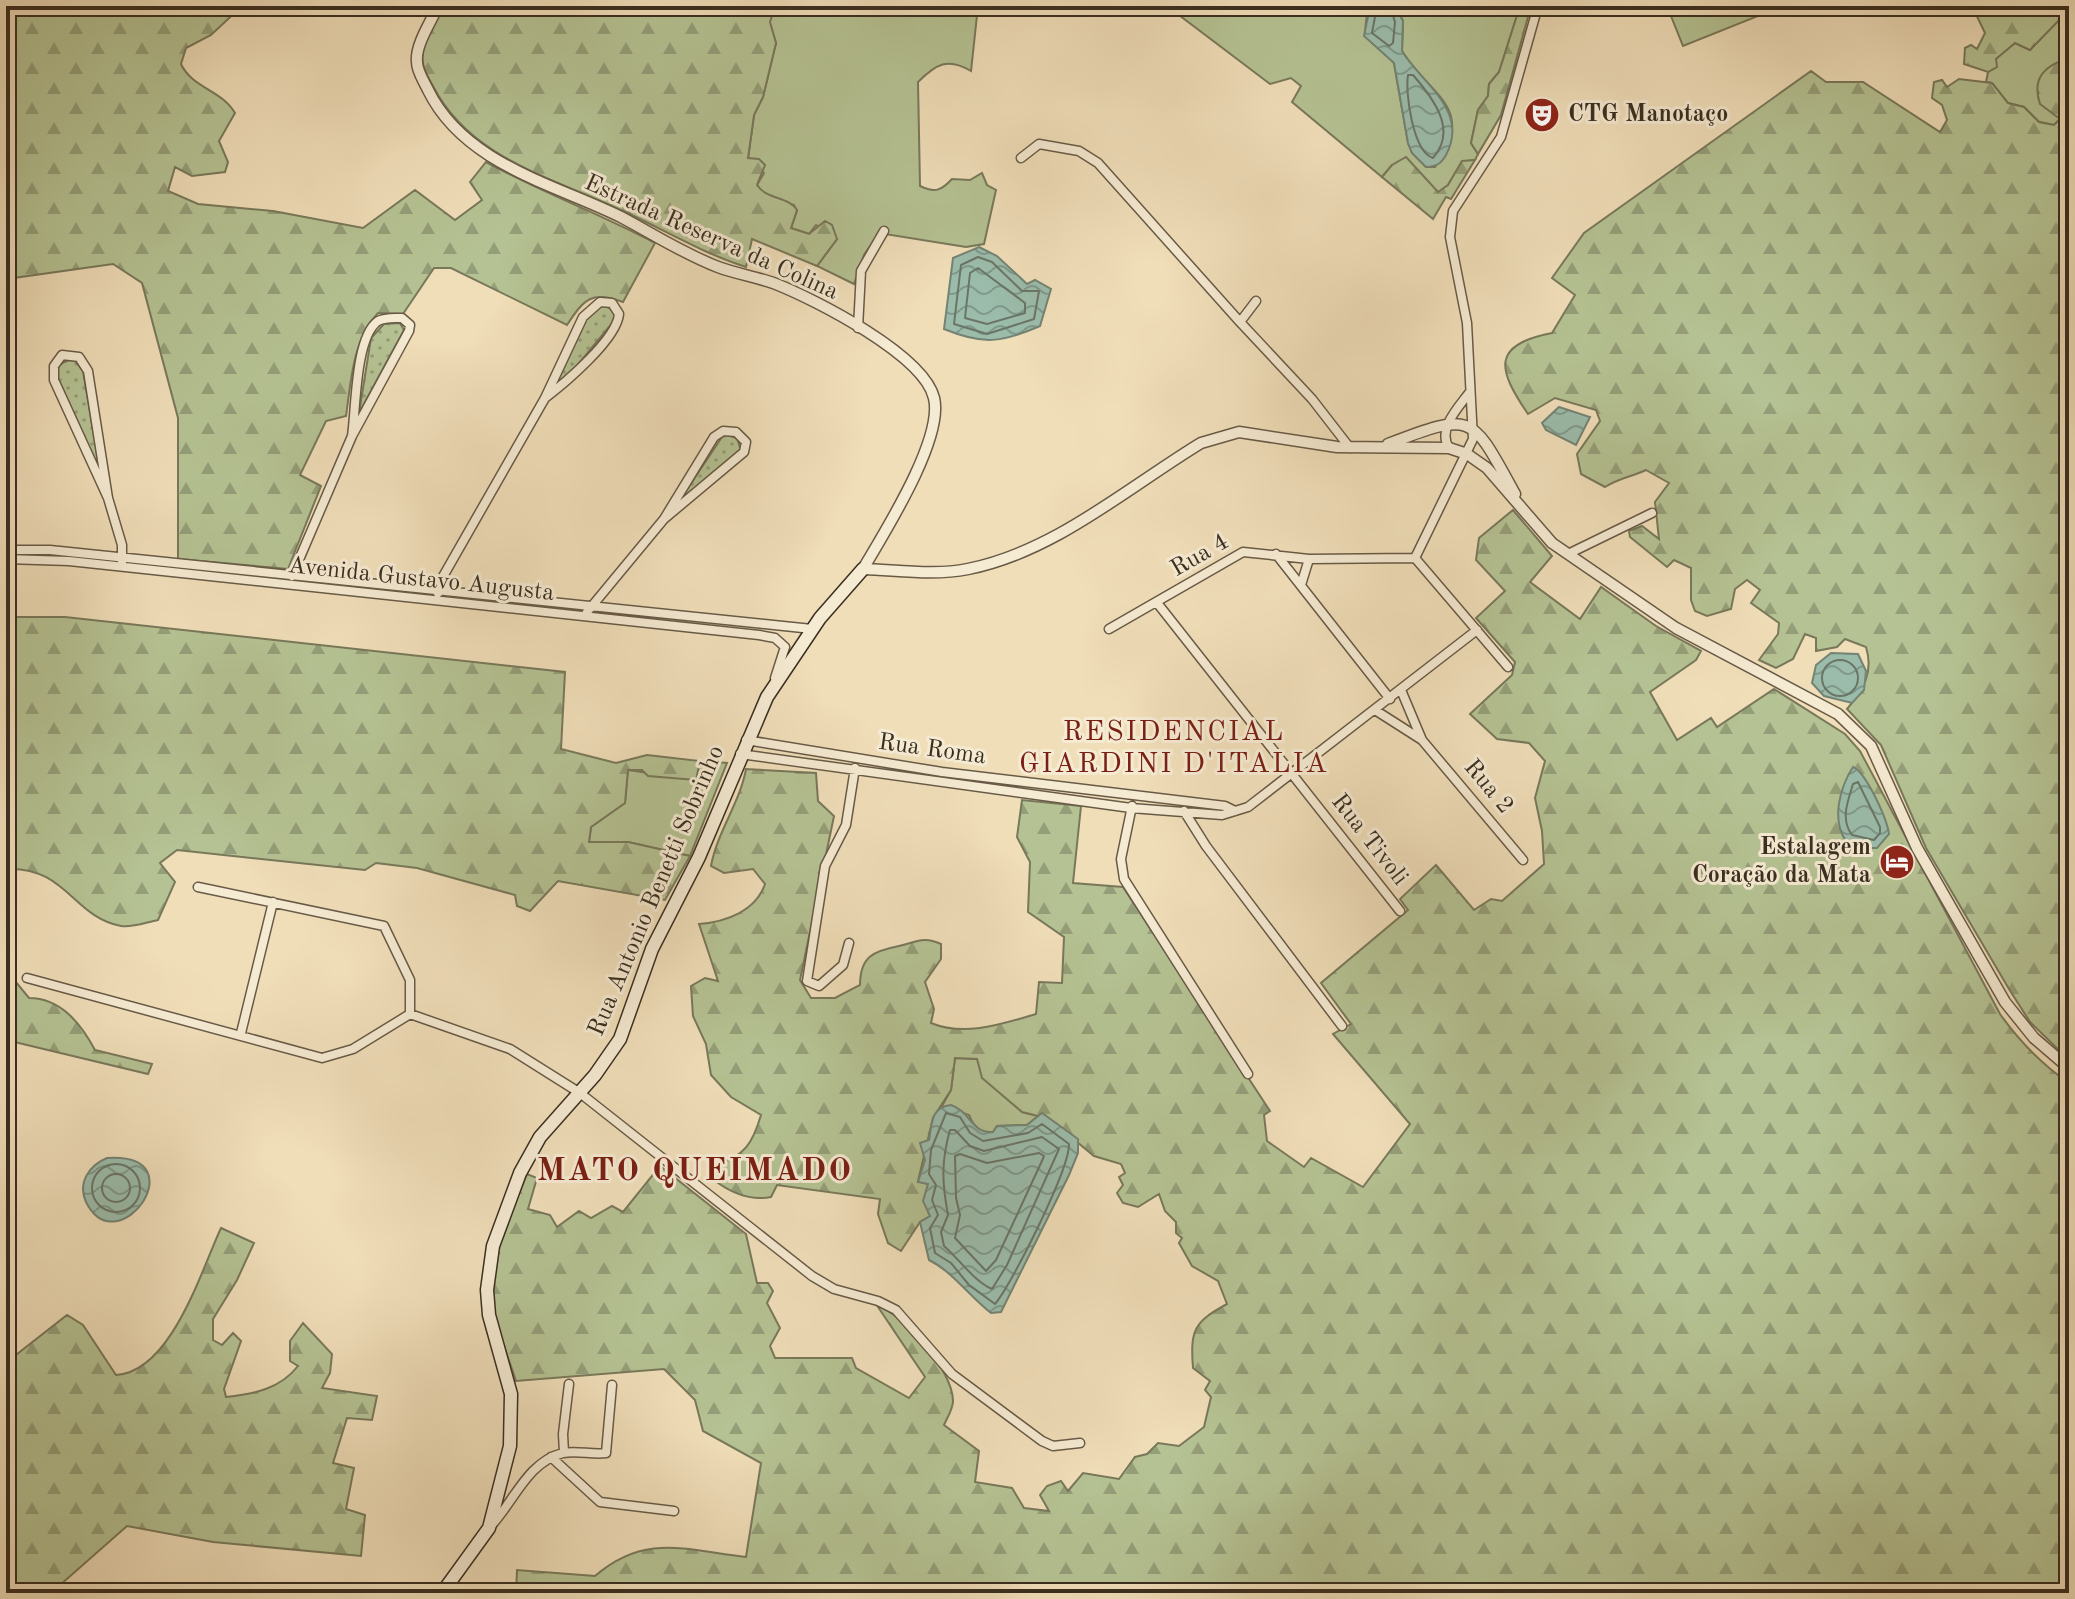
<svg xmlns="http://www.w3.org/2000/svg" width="2075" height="1599" font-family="'Old Standard TT',serif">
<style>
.grass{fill:#b5c293;stroke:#78785a;stroke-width:2}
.forest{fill:url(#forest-firs);stroke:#78785a;stroke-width:2}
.park{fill:url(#park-dots);stroke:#78785a;stroke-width:2}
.water{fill:url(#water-waves);stroke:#748373;stroke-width:2}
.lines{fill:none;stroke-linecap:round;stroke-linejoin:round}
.shore{stroke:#6a7566;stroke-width:2}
.minor-casing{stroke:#685a46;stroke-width:11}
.tertiary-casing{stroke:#685a46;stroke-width:13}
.secondary-casing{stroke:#3a2e20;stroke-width:15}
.minor{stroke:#f5ead2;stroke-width:8}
.tertiary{stroke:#f5ead2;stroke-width:10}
.secondary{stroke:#f5ead2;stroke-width:12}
.labels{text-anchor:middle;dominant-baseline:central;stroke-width:6;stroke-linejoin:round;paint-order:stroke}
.poi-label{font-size:24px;font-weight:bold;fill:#3a2e20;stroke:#f5ead2;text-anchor:start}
.street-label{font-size:24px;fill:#3a2e20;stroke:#f5ead2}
.quarter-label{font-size:28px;letter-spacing:2px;fill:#7a1f14;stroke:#f5ead2}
.district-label{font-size:32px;font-weight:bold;letter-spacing:2px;fill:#7a1f14;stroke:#f5ead2}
</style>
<defs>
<pattern id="forest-firs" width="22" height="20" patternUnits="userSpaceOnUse" patternTransform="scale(2)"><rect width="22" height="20" fill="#b5c293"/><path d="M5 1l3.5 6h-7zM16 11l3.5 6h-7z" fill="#949e78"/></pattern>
<pattern id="park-dots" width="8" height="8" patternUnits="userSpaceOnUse" patternTransform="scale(2)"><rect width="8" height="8" fill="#b5c293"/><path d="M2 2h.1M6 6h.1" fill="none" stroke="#949e78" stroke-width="1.8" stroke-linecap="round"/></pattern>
<pattern id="water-waves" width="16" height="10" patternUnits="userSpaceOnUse" patternTransform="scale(2)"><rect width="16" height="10" fill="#9bbcab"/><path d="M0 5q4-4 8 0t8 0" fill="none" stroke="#7f998b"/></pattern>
</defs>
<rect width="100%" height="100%" fill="#f0deb9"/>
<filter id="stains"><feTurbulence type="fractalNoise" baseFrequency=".0025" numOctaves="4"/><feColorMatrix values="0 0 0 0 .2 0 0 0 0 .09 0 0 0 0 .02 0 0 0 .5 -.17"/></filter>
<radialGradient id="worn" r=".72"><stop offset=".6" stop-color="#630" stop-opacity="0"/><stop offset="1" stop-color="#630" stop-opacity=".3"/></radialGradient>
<path class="grass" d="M775 6H978L971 71C948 57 936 64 918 82L920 186C935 193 941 191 952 179L970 180 982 173 987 185 996 190 984 244 966 247 879 233 864 255 854 284 817 266 837 239 816 225 809 234 791 228 797 211 794 205 763 193 757 185 764 173 748 159 754 115 763 97 776 43 769 22Z
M1167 6H1370C1357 44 1374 39 1394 63L1408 143 1412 153 1426 167H1435C1479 107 1428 95 1402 51L1403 21 1395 6H1520L1499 72 1489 84 1488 96 1478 110 1471 143 1478 154 1475 160 1462 162 1448 185 1438 193 1392 165 1382 177 1292 102 1301 86 1291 78 1270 84Z
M1667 6H1760L1763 14 1683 46Z
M2069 16V58L2061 61 2060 119 2054 125 2039 122 2024 107 2008 103 1992 83 1986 82 1988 72 1996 67 1995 59 2015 43 2030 50 2060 19Z
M700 761 727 763 690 856 628 842H589L591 827 625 803 628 770 695 780Z
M955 1058 977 1059 1022 1112 1038 1116 1027 1125 997 1126 993 1132C980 1134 974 1127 969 1115L942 1106 951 1090Z"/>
<path class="forest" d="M6 6H242L211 35 186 48 181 64C192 88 222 90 235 113L219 141 228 162 225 172 192 176 175 167 168 191 198 204 273 211 363 228 415 190 455 220 482 200 470 182 486 162C541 192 600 214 655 243L623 302C592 290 584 299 567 325L451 268H434L403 314 378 313C353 339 351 381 346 416L326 421 300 475 321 486 288 569 178 559V418L142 283 113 264 6 279Z
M443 6H775L770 22 776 43 763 97 754 115 748 158 759 159 765 165 757 185C767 200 788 196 797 210L791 228 809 234 825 221 832 225 837 239 817 266 752 239 746 267C702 253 665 230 623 211 554 178 470 159 433 86 429 79 424 71 423 63 419 47 436 21 443 6Z
M1520 6H1531L1501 115 1478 154 1471 143 1478 110 1488 96 1489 84 1499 72Z
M1972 6H2069V16L2060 19 2030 50 2015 43 1996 59 1997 67 1988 72 1964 64 1965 48 1971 45 1977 49 1985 33Z
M2069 58V124L2059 128 2069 135V1060L2030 1022 2009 989 1926 848 1881 745 1847 709C1863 690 1874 673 1866 647L1845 639 1837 647 1816 651V638L1805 634 1793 659 1776 668 1759 660 1778 634 1779 623 1751 603 1760 590 1747 580 1735 589 1731 609 1707 616 1695 611 1691 600V568L1674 560 1667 567 1630 537 1629 531 1642 526 1659 539 1655 502 1669 483 1646 470C1631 477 1619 478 1605 487L1581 474 1577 454 1600 421 1596 410 1555 398 1528 414C1498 370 1490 345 1552 333L1575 295 1552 278 1584 233 1811 71 1826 82H1863L1940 132 1947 120 1942 105 1932 98 1934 82 1942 80 1947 87 1959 79 1992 83 2008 103 2024 107 2039 122 2054 125 2060 119 2040 104C2031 77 2046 65 2069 58Z
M1406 157 1438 192 1448 185 1462 161 1475 160 1451 199 1446 197 1433 219 1382 177 1392 165Z
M1513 510 1552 556 1530 582 1580 619 1601 587 1656 626 1701 651 1696 660 1650 692 1677 740 1711 718 1717 727 1774 689 1845 734 1860 751 2000 1014C2020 1042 2041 1064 2069 1083V1593H516L517 1570 595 1576C645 1533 685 1550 746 1557L761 1463 703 1431 695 1400 664 1369 516 1381C509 1359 500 1338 495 1316 484 1267 509 1218 527 1174L537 1178 528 1209 550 1215 557 1227 579 1211 591 1218 612 1206 623 1212 660 1166 746 1234 757 1283H768L773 1291 767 1303 780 1328 770 1346 775 1358H852L856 1368 909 1398 925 1377 876 1304C903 1315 953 1370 953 1401 953 1409 947 1418 944 1425L979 1451 975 1482 1012 1488 1024 1508 1049 1511 1040 1495 1047 1486 1061 1481 1068 1491 1083 1473 1119 1479 1135 1457 1147 1454 1158 1443 1179 1446 1204 1427 1211 1397 1205 1390 1210 1381 1193 1368C1190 1330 1194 1322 1227 1304L1218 1281 1192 1266 1179 1243 1182 1238 1176 1233V1222L1165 1211 1159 1194 1138 1207 1123 1203 1117 1193 1123 1185 1119 1177 1125 1173 1121 1164 1094 1156 1042 1113 1038 1116 1022 1112 982 1078 977 1059 955 1058 951 1090 933 1118 918 1181 928 1184 931 1216 920 1222 901 1251 888 1243 878 1214 880 1199 777 1185 771 1197C750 1201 731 1193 714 1180L715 1165C745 1157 753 1142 761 1115L731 1097 711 1075 706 1044 693 1016 691 986 705 978 718 981 699 924C726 922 756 911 765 884L753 869 724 873 711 866C717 832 740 803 746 769L816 773 818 801 834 816 800 980 811 998H835L860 985C860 956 874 951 899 946 917 942 923 936 941 944V959L925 982 934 1009 931 1023C965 1037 1002 1024 1036 1014L1039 982 1062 983 1064 937 1028 912 1030 862 1017 837 1022 800 1081 806 1073 883 1123 887 1270 1111 1264 1115 1267 1141 1304 1167 1311 1158 1363 1187 1410 1124 1333 1034 1351 1024 1321 983 1408 910 1400 899 1436 865 1474 910 1491 899 1502 901 1544 864 1542 831 1535 798 1545 761 1529 743 1497 739 1470 714 1512 675 1515 662 1476 618 1505 591 1476 560 1479 538Z
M6 617H65L565 672 561 749 616 763 647 755 700 761 696 780 648 776 642 770H628L625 803 591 827 589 842H628L690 856 665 900 558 881 530 911 517 906 515 895 417 868 376 863 365 870 177 850 160 863 175 882 158 920C147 922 132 928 121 926 73 917 66 866 6 869Z
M6 970 29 998C61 998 81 1024 95 1050L152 1064 148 1074 6 1040Z
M221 1228 254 1243 237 1280 213 1319V1340L222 1345 233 1333 241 1341 224 1389 226 1397C254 1394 280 1389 298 1366L290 1361V1341L303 1323 332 1354 330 1373 322 1388 377 1396 372 1420 347 1418 333 1463 354 1468 346 1509 365 1515 361 1556 213 1542 127 1526 51 1593H6V1359L12 1358 67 1315 83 1325 116 1375C171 1372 201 1271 221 1228Z"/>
<path class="park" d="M602 304 615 311 614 321 571 373 552 389 583 322Z
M400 323 404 330 359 413 371 338 384 324Z
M73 358 83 371 101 476 58 379V365Z
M724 434 737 438 741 451 676 506Z"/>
<path class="water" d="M1370 6H1395L1403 21 1402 51C1421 83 1470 110 1446 155 1441 164 1437 166 1426 167L1412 153 1408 143 1394 63 1364 36Z
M979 247 997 256 1027 284 1035 280 1051 289 1040 326C1001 343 983 345 944 329L953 258Z
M1559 407 1590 417 1576 445 1546 430 1542 423Z
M1831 653 1858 654 1866 671 1864 690 1852 703 1824 696 1812 683 1816 665Z
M1853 767C1866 772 1887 819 1889 834L1877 848H1863L1846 841C1831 820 1840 787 1853 767Z
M951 1105C970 1111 973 1135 993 1132L997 1126 1027 1125 1042 1113 1078 1139V1153L1069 1175 1001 1312 991 1313C969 1296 953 1272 929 1260L920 1222 930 1216 923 1201 928 1184 918 1182 925 1160 920 1143 929 1140C932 1123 931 1107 951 1105Z
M107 1158C199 1152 118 1266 86 1202 77 1182 90 1165 107 1158Z"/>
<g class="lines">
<path class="shore" d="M1377 6 1372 33 1389 46 1393 43 1395 22 1390 6
M1408 75H1413C1433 98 1458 130 1433 158 1413 152 1405 93 1408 75Z
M978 257 992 262 1022 291H1039L1034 319 987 334 954 324 961 265Z
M978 268 1025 303V313L987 324 965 318 970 273Z
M1822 678a18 18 0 1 1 36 0a18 18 0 1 1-36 0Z
M1858 782 1880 827V833L1874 840 1852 835C1840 819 1848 801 1853 784Z
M946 1113 960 1117 970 1133 983 1141 1028 1133 1042 1124 1069 1144C1070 1168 1012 1284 995 1304L969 1285 951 1263 935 1253 930 1228 938 1215 932 1200 936 1185 929 1174 931 1150Z
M950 1130H955L970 1146 984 1151 1042 1137 1059 1149 1007 1265 992 1289C974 1281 959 1259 944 1246L941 1232 948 1215C942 1183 941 1162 950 1130Z
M1039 1153 1044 1156 1041 1163 996 1260 986 1271 955 1238 960 1215 956 1198 955 1156 960 1154 987 1163Z
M92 1188a24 24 0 1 1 48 0a24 24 0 1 1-48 0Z
M102 1188a14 14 0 1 1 28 0a14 14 0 1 1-28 0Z"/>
<defs>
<path id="minor" d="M1021 158 1039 144 1079 151 1098 163 1240 322
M1256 301 1240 322 1312 399 1350 448
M402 318 410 325 409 331 352 436C356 410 355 337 378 321 385 317 394 318 402 318Z
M858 328 861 271 884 231
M1449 448C1437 429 1458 408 1469 393
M108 498 54 380V366L62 355 79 357 88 371 108 498 122 545V562
M6 550H50L812 629
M1276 554 1390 699
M1568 554 1652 513
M1415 558 1473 439 1467 323 1450 237 1453 211 1501 137 1538 6
M1415 558 1508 667
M6 559 69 561 759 635 775 638 785 647 775 678
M292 576 352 436
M1301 585 1309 559
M438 593 441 580 545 398 583 317 600 302 612 303 619 314C617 339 565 383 545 398
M1158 604 1400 911
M587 612 664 519 714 437 723 431 736 432 746 442 744 452 664 519
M1109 629 1243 552 1309 559 1415 558
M1401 690 1422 740 1523 860
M1375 710 1422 740
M746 740 942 772 1225 806 1235 811
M740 754 1131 808 1222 815 1248 807 1477 630
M1132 806 1121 859 1124 879 1248 1074
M1184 811 1206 846 1342 1026
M849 943 843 965 819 986 807 981 825 866 846 825 855 768
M27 978 322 1058 353 1049 410 1014V980L384 926 198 887
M410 1014 510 1049 580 1093 812 1276 834 1289 878 1301 896 1310 952 1374 1042 1441 1053 1446 1080 1443
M241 1033 273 902
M564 1453 563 1434 569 1384
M551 1457 600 1502 674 1511
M490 1527C514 1502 527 1462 563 1453 577 1450 592 1455 606 1453L612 1385"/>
<path id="tertiary" d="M438 6C431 22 415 45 417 62 417 72 424 81 428 90 464 164 554 184 621 217 653 234 684 254 718 267 737 274 757 277 776 284 816 300 924 355 934 398 944 439 884 533 863 569 897 570 934 576 968 569 1054 552 1127 488 1201 443L1239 432 1337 447 1449 448 1467 454 1487 468 1552 543 1676 628 1838 714 1871 746 1917 848 2005 1002 2034 1038 2069 1068
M1388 444C1474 411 1471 414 1515 494"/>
<path id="secondary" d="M442 1593 489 1528 510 1446 511 1394 489 1315 487 1290 493 1246 520 1173 540 1137 595 1075 620 1039 652 949 699 857 767 697 820 618 863 569"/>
</defs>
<use href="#minor" class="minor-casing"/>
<use href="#tertiary" class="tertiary-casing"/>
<use href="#secondary" class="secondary-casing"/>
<use href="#minor" class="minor"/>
<use href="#tertiary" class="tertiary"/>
<use href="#secondary" class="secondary"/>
</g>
<defs>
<symbol id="theatre-disc" viewBox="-11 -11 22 22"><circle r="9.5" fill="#8f2418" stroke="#f5ead2"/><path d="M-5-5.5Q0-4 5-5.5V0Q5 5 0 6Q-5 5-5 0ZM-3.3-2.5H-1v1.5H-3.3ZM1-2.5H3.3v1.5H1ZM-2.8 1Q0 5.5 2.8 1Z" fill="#fff"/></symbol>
<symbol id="hotel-disc" viewBox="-11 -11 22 22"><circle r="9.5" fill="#8f2418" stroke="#f5ead2"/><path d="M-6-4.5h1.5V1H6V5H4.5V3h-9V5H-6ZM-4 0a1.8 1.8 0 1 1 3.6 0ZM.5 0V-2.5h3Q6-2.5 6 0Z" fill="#fff"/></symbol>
</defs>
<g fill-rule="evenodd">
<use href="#theatre-disc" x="1522" y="95" width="40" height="40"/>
<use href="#hotel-disc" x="1877" y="842" width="40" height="40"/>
</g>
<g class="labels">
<g class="poi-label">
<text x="1568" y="115">CTG Manotaço</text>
<text x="1871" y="848" text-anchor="end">Estalagem<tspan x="1871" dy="28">Coração da Mata</tspan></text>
</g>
<g class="street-label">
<text transform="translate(711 238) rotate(24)">Estrada Reserva da Colina</text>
<text transform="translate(1200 556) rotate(-30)">Rua 4</text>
<text transform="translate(421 580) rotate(6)">Avenida Gustavo Augusta</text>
<text transform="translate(932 750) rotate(8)">Rua Roma</text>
<text transform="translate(1488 787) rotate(50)">Rua 2</text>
<text transform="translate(1369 840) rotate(52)">Rua Tivoli</text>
<text transform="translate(657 891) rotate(-67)">Rua Antonio Benetti Sobrinho</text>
</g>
<g class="quarter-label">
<text x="1174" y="733">RESIDENCIAL<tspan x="1174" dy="32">GIARDINI D'ITALIA</tspan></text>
</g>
<g class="district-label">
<text x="695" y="1172">MATO QUEIMADO</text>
</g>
</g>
<rect width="2075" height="1599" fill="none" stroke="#f0deb9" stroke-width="32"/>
<rect x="8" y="8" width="2059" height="1583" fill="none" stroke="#3a2e20" stroke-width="4"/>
<rect x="16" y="16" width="2043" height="1567" fill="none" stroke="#3a2e20" stroke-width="2"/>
<rect width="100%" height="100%" filter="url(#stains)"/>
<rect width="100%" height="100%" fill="url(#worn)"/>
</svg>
